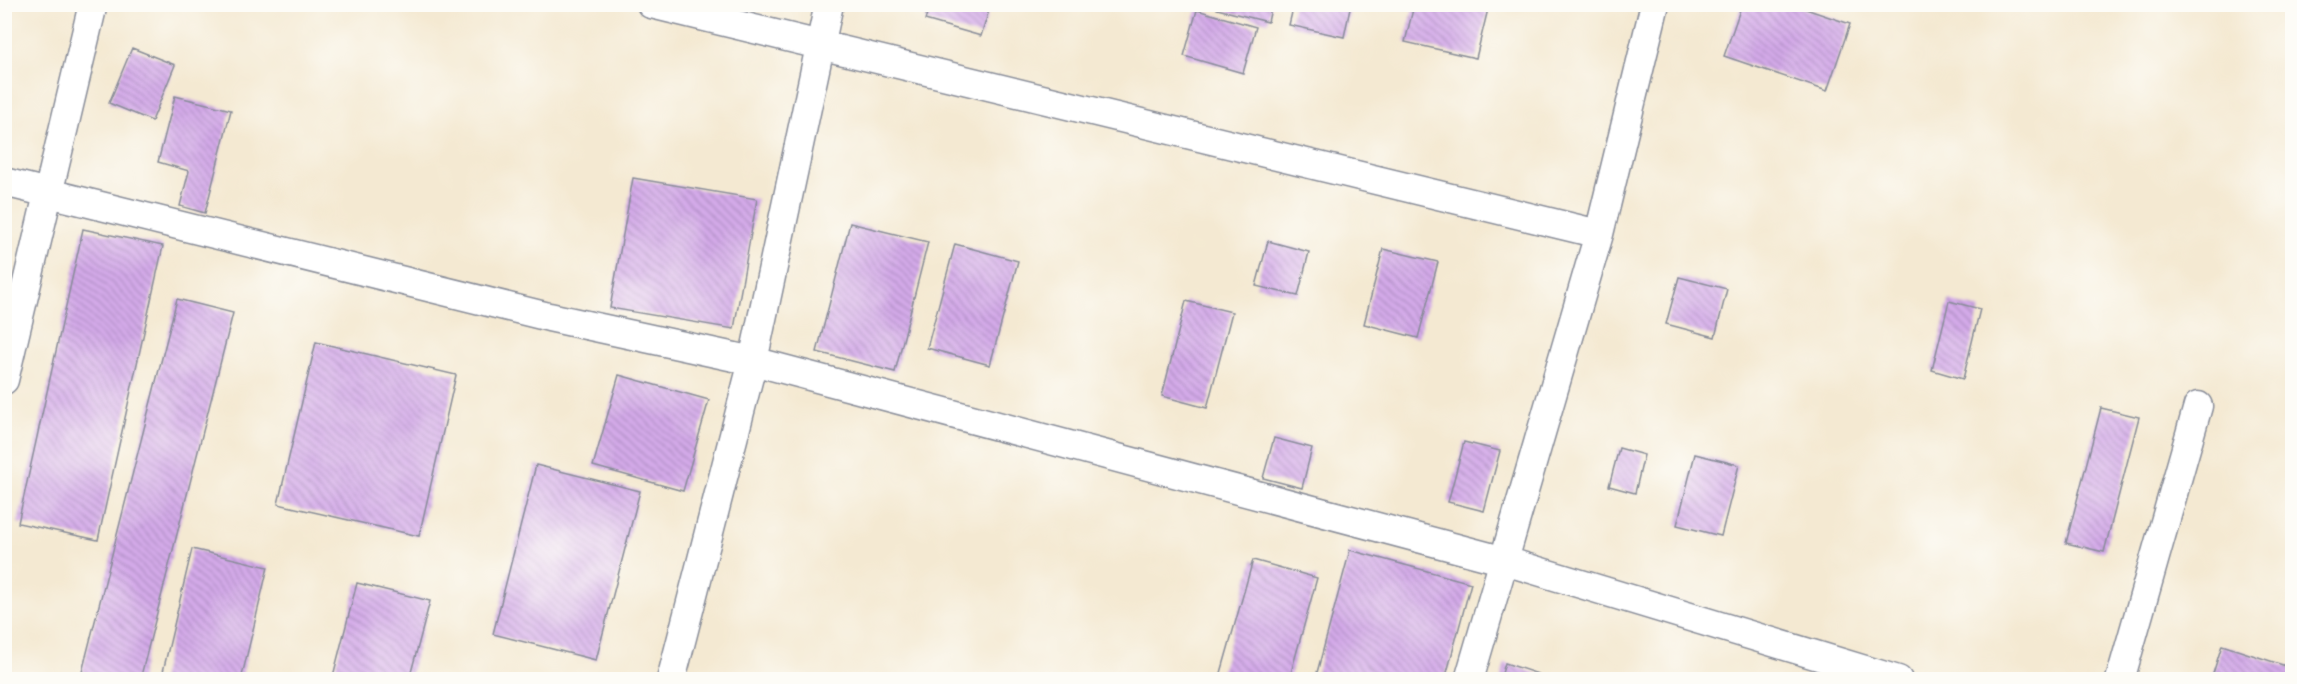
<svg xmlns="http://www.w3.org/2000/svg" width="2297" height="684" viewBox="0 0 2297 684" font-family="Mali,sans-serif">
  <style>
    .building { fill: url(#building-back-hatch) }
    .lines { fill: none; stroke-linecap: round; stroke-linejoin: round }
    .street-casing { stroke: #888c98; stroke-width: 31 }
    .street { stroke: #fff; stroke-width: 28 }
  </style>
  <defs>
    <pattern id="building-back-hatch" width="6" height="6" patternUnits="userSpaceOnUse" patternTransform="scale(1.5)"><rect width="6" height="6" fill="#d4aae9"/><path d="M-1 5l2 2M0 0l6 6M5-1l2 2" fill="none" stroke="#ab8bc0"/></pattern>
  </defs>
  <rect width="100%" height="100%" fill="#fdfcf7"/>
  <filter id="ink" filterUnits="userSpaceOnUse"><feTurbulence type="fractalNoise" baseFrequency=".0167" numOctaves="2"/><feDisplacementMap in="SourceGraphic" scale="12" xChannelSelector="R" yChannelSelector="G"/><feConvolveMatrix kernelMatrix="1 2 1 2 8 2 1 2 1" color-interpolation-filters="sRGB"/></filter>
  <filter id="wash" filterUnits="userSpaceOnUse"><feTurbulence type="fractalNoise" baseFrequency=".008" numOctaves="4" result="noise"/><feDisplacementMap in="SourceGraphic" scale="24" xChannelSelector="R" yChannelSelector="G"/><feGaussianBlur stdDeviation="1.35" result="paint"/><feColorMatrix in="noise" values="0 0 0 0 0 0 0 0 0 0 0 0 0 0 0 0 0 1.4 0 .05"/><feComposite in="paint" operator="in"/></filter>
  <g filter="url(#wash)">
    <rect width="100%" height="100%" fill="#f4e9d2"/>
    <g id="blocks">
      <!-- building -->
      <path class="building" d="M930,4H991L981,36L925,20Z
        M1218,4H1272L1268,22L1217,9Z
        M1294,4H1351L1344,37L1289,25Z
        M1742,4H1791L1850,24L1827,91L1724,56Z
        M1414,5H1489L1476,58L1405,42Z
        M1197,10L1256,27L1243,73L1184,56Z
        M132,48L175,65L152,121L109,103Z
        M175,96L231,110L205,213L180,206L189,171L158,162Z
        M633,178L757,199L734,329L610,308Z
        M850,223L928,242L895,372L817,352Z
        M83,229L163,246L98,540L18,523Z
        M1268,241L1309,252L1298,296L1256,286Z
        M955,244L1018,261L990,365L927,348Z
        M1383,249L1438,262L1418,338L1364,324Z
        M1679,277L1727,289L1715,337L1666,324Z
        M177,299L233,313L140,680H80Z
        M1186,301L1232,312L1207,408L1162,396Z
        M1949,301L1980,309L1963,379L1932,370Z
        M316,342L456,375L419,536L278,504Z
        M619,375L709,400L683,491L593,466Z
        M2101,408L2139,417L2104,552L2066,543Z
        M1274,438L1312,448L1302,488L1263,478Z
        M1464,442L1500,451L1484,511L1448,502Z
        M1619,448L1644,455L1635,493L1609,486Z
        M1695,454L1739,465L1721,536L1677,525Z
        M536,465L640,491L596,660L493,634Z
        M192,549L268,567L241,680H161Z
        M1350,550L1471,583L1445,680H1315Z
        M1253,560L1317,578L1289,680H1219Z
        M357,583L430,601L409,680H332Z
        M2222,645L2292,668V680H2211Z
        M1505,663L1553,679V680H1500Z"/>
    </g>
  </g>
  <g filter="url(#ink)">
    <use href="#blocks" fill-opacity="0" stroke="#888c98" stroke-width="1.5"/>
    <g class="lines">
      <!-- street casing -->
      <g class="street-casing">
        <path id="street" d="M651,4L1599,234
          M4,182L549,317L753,361L1505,561L1898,680
          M4,380L93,4
          M671,680L753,361L829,4
          M1469,680L1599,234L1655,4
          M2120,680L2198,406"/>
      </g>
      <!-- street -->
      <use href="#street" class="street"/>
    </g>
  </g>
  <!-- margin -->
  <rect width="2297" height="684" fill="none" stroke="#fdfcf7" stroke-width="24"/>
</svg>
